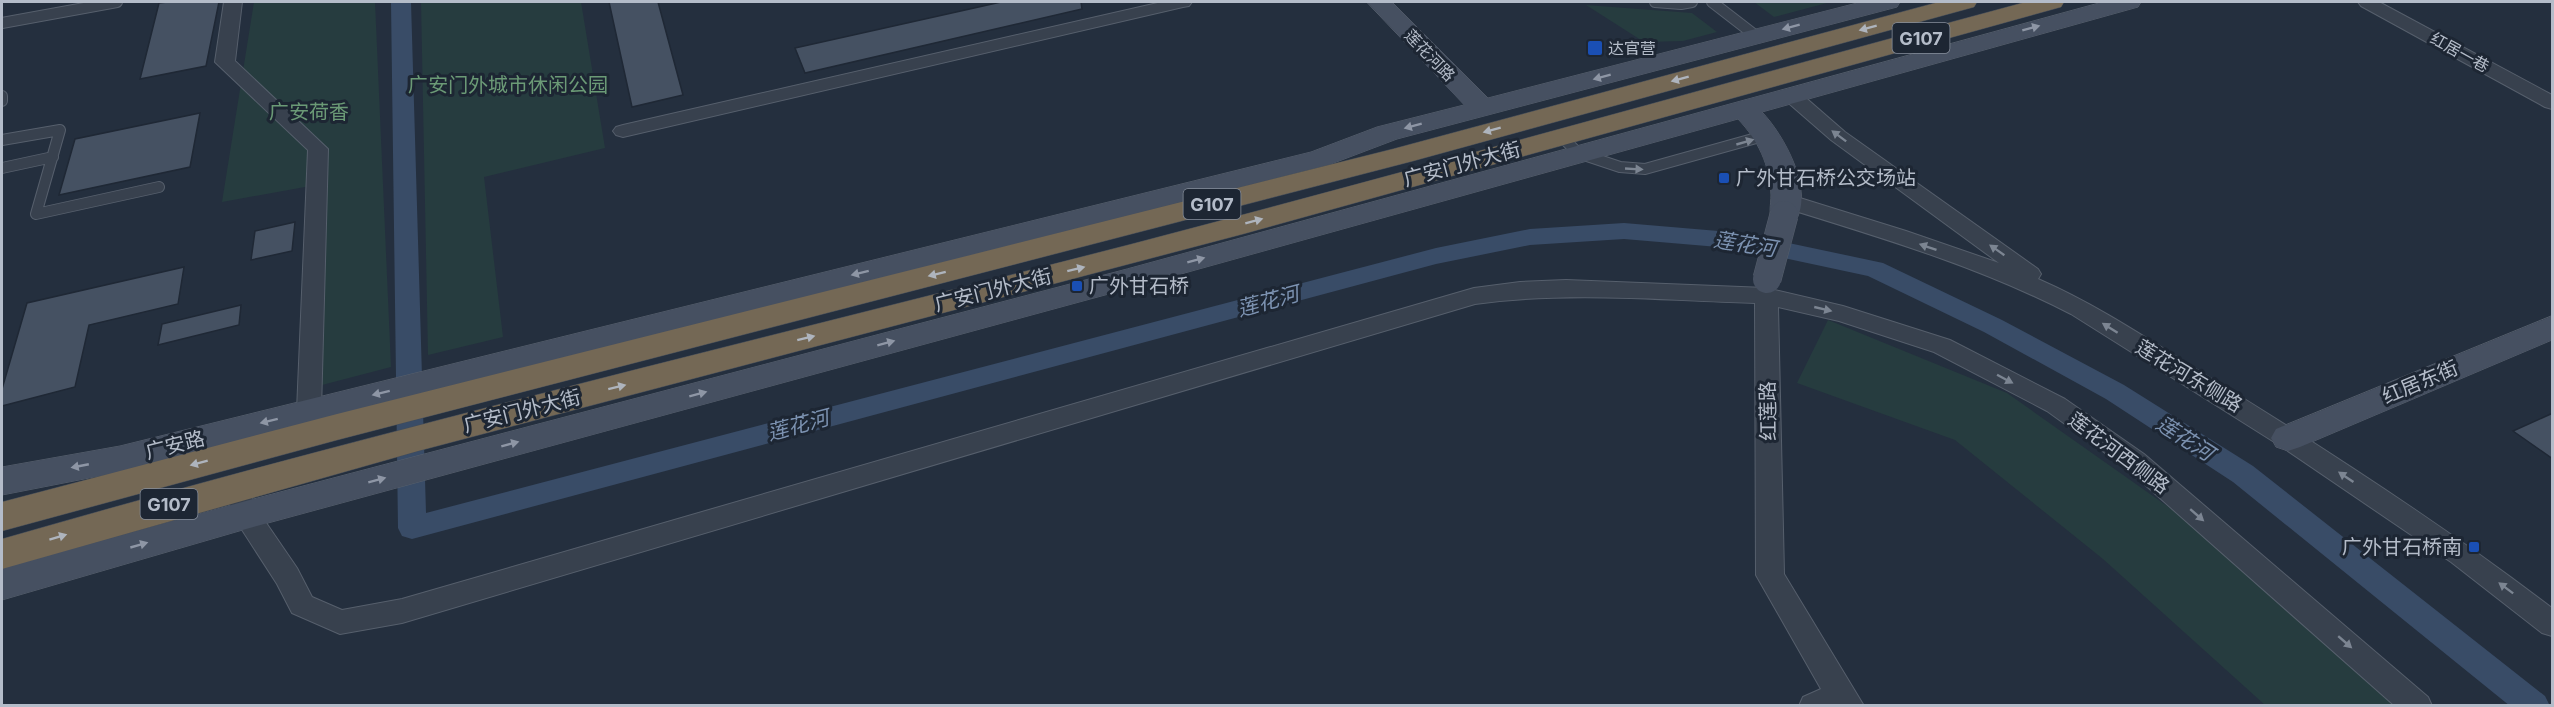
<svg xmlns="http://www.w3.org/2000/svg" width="2554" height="707" viewBox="0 0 2554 707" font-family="Inter,'Noto Sans SC',sans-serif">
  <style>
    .green { fill: #263c3f }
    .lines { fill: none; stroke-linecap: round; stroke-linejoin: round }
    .canal { fill: #394c67; fill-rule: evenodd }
    .building { fill: #455162; stroke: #1f2835; stroke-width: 1.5 }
    .lane-casing { stroke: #565f6c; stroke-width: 12 }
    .street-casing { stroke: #565f6c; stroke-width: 2 }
    .secondary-casing { stroke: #565f6c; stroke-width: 1 }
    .highway-casing { stroke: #434c59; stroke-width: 1 }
    .lane { stroke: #38414e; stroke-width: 10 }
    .street { fill: #38414e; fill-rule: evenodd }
    .secondary { fill: #465061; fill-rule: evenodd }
    .highway { fill: #746855; fill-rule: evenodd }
    .secondary-bridge-casing { stroke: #565f6c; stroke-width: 29; stroke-linecap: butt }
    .secondary-bridge { stroke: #465061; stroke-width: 28 }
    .oneway { fill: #8e96a5 }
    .oneway2 { fill: #aeb4bd }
    .oneway3 { fill: #7c8592 }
    .transit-dot { fill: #1a4fb4; stroke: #1d2633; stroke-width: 2 }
    .labels { text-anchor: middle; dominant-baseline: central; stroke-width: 6; stroke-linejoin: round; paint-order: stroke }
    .far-poi-label { font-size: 16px; fill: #b4bcc9; stroke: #1d2633; text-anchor: start }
    .far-street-label { font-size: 16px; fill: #b4bcc9; stroke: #1d2633 }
    .shield { fill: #1d2633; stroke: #878f9c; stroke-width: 1.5 }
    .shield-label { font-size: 18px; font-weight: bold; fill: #b4bcc9 }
    .park-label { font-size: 20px; fill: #6b9a76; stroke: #1d2633 }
    .street-label { font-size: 20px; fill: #b4bcc9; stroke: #1d2633 }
    .poi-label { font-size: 20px; fill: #b4bcc9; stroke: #1d2633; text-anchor: start }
    .water-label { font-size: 21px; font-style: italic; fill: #7c92b1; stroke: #1d2633 }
  </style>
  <rect width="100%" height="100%" fill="#242f3e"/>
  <!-- green -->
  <path class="green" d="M254,2H375L391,367L322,385L327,183L222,202Z
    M421,2H581L605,148L484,177L503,337L428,355Z
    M1754,2H1825L1827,3L1774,17Z
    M1586,5L1692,13L1717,32L1683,41L1644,42Z
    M1828,320L2007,393L2177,513L2394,705H2265L2103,559L1955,440L1797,383Z"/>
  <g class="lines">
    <!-- canal -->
    <path class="canal" d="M391,2H411L426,513L1436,248L1530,229L1624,223L1742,233L1883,263L2002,320L2124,385L2253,466L2545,696L2550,706H2510L2233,482L2106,399L1984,332L1868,276L1742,249L1624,239L1530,245L1436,264L412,539L402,536L398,528Z"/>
  </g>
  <!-- building -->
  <path class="building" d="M167,2H219L206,66L140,79L159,3Z
    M609,2H658L683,95L632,107Z
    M1001,2H1081L1082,9L805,73L795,48Z
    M200,113L190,167L59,195L75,139Z
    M295,222L292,251L251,260L255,231Z
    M184,267L178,304L89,325L75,387L2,406V389L27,303Z
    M241,305L239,325L158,345L162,324Z
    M2553,413V459L2513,431Z"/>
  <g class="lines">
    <!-- lane casing -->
    <g class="lane-casing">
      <path id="lane" d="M1655,2L1681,4L1692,2
        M1712,2L1756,36
        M2,23L117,2
        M2,96V101
        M1562,137L1578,153L1620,167L1645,169L1767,135
        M2,140L60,130L36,214L159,187
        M2,168L53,157"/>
    </g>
    <!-- street casing -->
    <g class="street-casing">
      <path id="street" d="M224,2H242L235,61L328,149L321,411L318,418L309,420L300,418L297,411L308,150L215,62Z
        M1162,2H1192L1189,6L1183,7L623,137L616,135L613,131L616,127L623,125Z
        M2358,2H2379L2552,95V109L2545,107L2361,6Z
        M1792,90L1799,92L1845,132L2038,269L2041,274L2038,279C2100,306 2155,344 2212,379C2329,451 2443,525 2552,608V636L2542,633L2451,562L2279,445L2071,314C1978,266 1879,237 1779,206L1776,201L1779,196L1787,194L1906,231L1999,263L1831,140L1785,100L1782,96L1785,92Z
        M1566,280L1766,288L1843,306L1950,340L2065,399L2144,454L2428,697L2432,706H2395L2126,468L2047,411L1934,352L1839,321L1778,307L1784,574L1864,706H1799L1803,697L1821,689L1756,575L1755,303C1661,300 1568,291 1475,304L402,623L340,634L292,613L277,584L237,522L226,497L230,490L239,487L248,490L258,511L297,568L312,597L342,610L402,599L1474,288L1520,282Z"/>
    </g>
    <!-- secondary casing -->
    <g class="secondary-casing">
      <path id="secondary" d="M1367,2H1392L1488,98L1861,2H1900L1897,7L1397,139L1331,164L120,472L2,495V467L120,446L1311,152L1377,127L1464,105Z
        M2103,2H2141L2138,7L1762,112C1784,135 1815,191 1795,222L1784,224L1773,222C1768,213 1771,205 1771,195C1770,165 1758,140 1738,119L1127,289L246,529L2,600V568L246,501L1127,269Z
        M2552,316V340L2300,447L2288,451L2276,447L2271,438L2276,429Z"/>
    </g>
    <!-- highway casing -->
    <g class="highway-casing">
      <path id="highway" d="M1939,2H1977L1974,7L1413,161L337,440L2,531V502L337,414L1393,149Z
        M2026,2H2064L2061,7L1243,234L418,451L2,569V539C376,431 755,341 1132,244C1431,166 1727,82 2026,2Z"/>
    </g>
    <!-- lane -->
    <use href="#lane" class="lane"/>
    <!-- street -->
    <use href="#street" class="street"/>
    <!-- secondary -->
    <use href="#secondary" class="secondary"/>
    <!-- highway -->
    <use href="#highway" class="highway"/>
    <!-- secondary-bridge casing -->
    <g class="secondary-bridge-casing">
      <path id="secondary-bridge" d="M1767,279L1784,215"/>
    </g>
    <!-- secondary-bridge -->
    <use href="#secondary-bridge" class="secondary-bridge"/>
  </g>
  <!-- one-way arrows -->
  <defs><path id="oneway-solid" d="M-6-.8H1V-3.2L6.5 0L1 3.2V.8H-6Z" transform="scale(1.5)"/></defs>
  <g class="oneway">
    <use href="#oneway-solid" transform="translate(1791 27) rotate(165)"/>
    <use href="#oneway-solid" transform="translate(2031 28) rotate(-15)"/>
    <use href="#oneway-solid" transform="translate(1602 77) rotate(165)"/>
    <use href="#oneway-solid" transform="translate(1413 126) rotate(165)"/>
    <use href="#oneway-solid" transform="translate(1196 260) rotate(-15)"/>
    <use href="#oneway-solid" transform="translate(860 273) rotate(166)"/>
    <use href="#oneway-solid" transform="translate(886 343) rotate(-15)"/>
    <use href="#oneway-solid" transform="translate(381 393) rotate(166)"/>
    <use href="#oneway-solid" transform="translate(698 394) rotate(-15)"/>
    <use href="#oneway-solid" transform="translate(269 421) rotate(166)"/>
    <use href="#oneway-solid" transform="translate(510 444) rotate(-15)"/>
    <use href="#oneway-solid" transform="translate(80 466) rotate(169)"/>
    <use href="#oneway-solid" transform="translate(377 480) rotate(-15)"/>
    <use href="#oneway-solid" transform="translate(139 545) rotate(-16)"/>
  </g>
  <g class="oneway2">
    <use href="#oneway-solid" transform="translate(1868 28) rotate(165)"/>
    <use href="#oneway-solid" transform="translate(1680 79) rotate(165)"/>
    <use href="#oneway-solid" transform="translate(1492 130) rotate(165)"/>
    <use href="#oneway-solid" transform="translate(1254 221) rotate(-15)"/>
    <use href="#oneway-solid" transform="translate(1076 269) rotate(-14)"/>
    <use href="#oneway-solid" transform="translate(937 274) rotate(166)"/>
    <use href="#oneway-solid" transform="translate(806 338) rotate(-14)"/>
    <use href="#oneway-solid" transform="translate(617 387) rotate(-14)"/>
    <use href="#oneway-solid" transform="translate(199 463) rotate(165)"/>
    <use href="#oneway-solid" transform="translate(58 537) rotate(-17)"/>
  </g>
  <g class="oneway3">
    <use href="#oneway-solid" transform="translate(1839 136) rotate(-143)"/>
    <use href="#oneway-solid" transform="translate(1745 142) rotate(-16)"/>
    <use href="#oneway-solid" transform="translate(1634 169) rotate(3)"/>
    <use href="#oneway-solid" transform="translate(1928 247) rotate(-161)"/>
    <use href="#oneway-solid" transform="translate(1997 250) rotate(-145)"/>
    <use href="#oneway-solid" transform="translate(1823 309) rotate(13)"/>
    <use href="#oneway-solid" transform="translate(2110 328) rotate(-148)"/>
    <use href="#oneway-solid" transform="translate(2005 379) rotate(28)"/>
    <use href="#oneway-solid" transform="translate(2346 477) rotate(-146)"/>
    <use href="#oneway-solid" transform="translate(2197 515) rotate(41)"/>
    <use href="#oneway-solid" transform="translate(2506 588) rotate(-143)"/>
    <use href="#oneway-solid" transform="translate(2345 642) rotate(41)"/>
  </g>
  <!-- markers -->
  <g class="transit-dot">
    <rect x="1587" y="40" width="16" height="16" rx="3"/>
    <rect x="1718" y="172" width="12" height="12" rx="3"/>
    <rect x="1071" y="280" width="12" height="12" rx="3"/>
    <rect x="2468" y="541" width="12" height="12" rx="3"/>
  </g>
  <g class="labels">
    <!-- far-poi labels -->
    <g class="far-poi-label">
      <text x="1608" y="48">达官营</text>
    </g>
    <!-- far-street labels -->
    <g class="far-street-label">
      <text transform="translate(2460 52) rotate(29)">红居一巷</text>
      <text transform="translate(1430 55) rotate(46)">莲花河路</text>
    </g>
    <!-- shield labels -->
    <g class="shield">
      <rect x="1892.5" y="23" width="57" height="30" rx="4.5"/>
      <rect x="1183.5" y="189" width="57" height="30" rx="4.5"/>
      <rect x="140.5" y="489" width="57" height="30" rx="4.5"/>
    </g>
    <g class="shield-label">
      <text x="1921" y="38">G107</text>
      <text x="1212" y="204">G107</text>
      <text x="169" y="504">G107</text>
    </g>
    <!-- park labels -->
    <g class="park-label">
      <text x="508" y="85">广安门外城市休闲公园</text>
      <text x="309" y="112">广安荷香</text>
    </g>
    <!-- street labels -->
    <g class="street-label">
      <text transform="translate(1462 164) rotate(-15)">广安门外大街</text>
      <text transform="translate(993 290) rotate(-14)">广安门外大街</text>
      <text transform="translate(2189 376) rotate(31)">莲花河东侧路</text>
      <text transform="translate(2420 382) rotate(-23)">红居东街</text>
      <text transform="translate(522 411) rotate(-14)">广安门外大街</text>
      <text transform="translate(1768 411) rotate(-91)">红莲路</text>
      <text transform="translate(175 445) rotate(-14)">广安路</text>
      <text transform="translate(2119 453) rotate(37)">莲花河西侧路</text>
    </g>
    <!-- poi labels -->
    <g class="poi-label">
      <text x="1736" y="178">广外甘石桥公交场站</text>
      <text x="1089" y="286">广外甘石桥</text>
      <text x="2462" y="547" text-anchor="end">广外甘石桥南</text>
    </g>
    <!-- water labels -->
    <g class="water-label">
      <text transform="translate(1745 244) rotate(9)">莲花河</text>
      <text transform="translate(1268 301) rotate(-15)">莲花河</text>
      <text transform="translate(798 425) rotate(-15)">莲花河</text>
      <text transform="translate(2185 438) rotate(33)">莲花河</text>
    </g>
  </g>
  <!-- border -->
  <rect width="2554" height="707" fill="none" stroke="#b4bcc9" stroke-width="6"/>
</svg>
